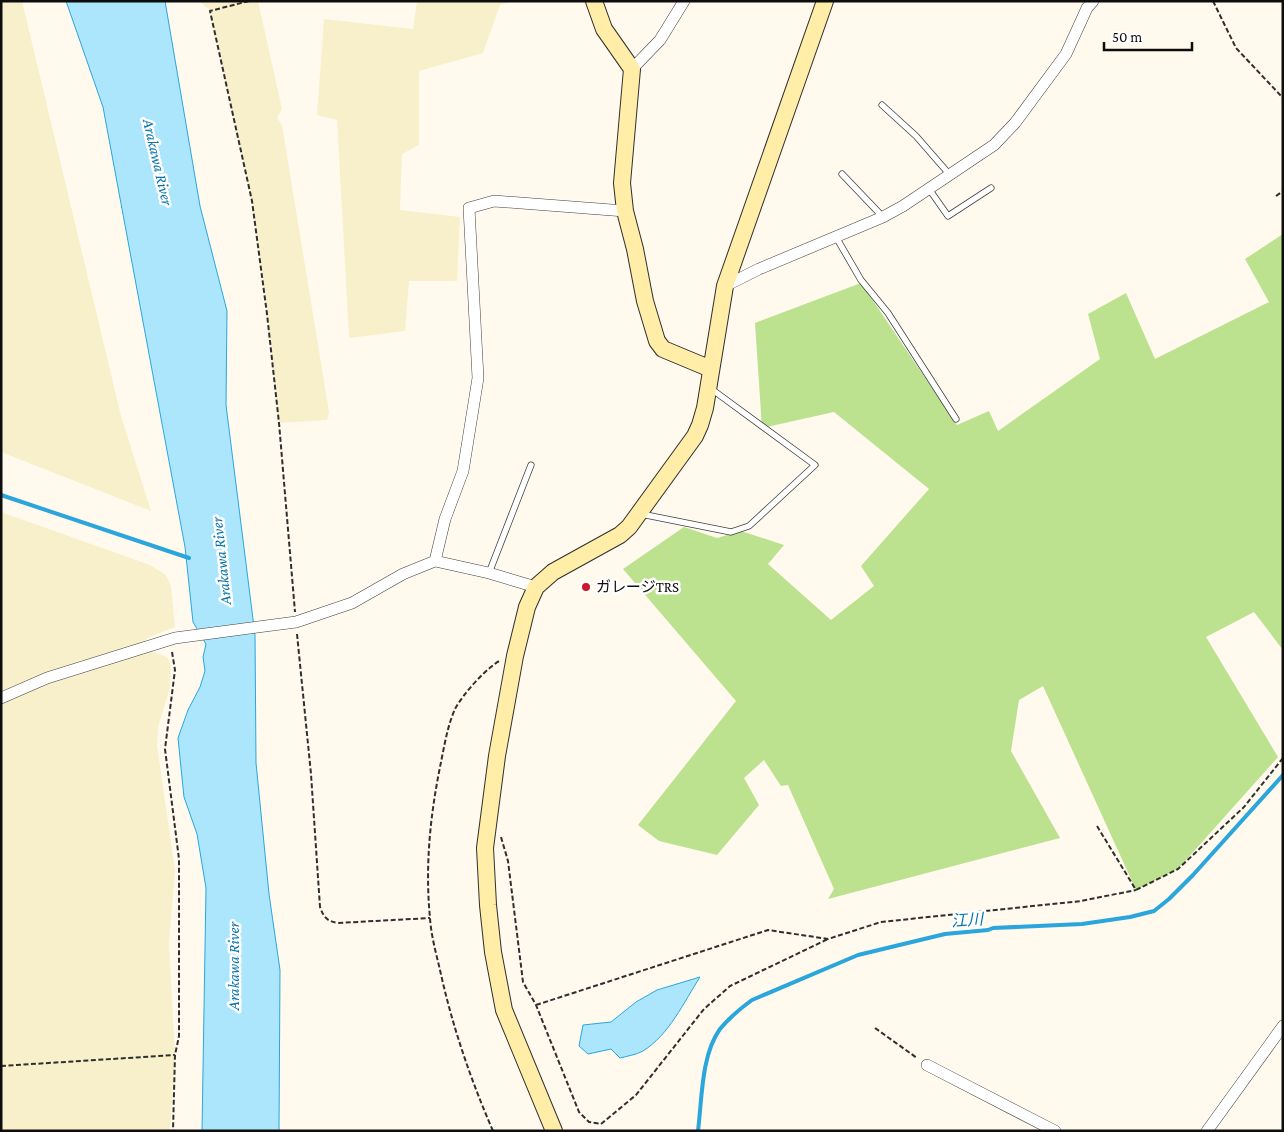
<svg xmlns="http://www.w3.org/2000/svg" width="1284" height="1132" viewBox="0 0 1284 1132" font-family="'Crimson Pro','Noto Sans JP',serif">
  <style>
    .farmland { fill: #f8f0ca }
    .forest { fill: #bce18f }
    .water { fill: #abe6fd; stroke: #2aa6dc }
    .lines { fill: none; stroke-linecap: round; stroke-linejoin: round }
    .stream { stroke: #2aa6dc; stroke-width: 4 }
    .lane-casing { stroke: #404040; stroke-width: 7 }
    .street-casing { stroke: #404040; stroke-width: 12 }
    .secondary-casing { stroke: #2f2f2f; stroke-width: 18 }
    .path { stroke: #2f2f2f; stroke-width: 2; stroke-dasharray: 5 2.5; stroke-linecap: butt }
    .lane { stroke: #fff; stroke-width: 5.5 }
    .street { stroke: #fff; stroke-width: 11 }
    .secondary { stroke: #ffeda8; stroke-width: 16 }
    .poi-dot { fill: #cc162f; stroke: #fff; stroke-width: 2 }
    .labels { text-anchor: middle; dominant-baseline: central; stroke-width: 5; stroke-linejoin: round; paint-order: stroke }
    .poi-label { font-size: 15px; fill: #0d0d0d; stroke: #fff; text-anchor: start }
    .water-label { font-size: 16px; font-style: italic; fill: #0974ac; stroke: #fff }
  </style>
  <rect width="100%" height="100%" fill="#fffaed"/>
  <!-- farmland -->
  <path class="farmland" d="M1,1H22L121,416L151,511L1,452Z
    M200,1H258L282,109L277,118L282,125L329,412L327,420L279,423L267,314L252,201L210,11Z
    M417,1H513L500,5L483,53L419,71V145L402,154L400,210L460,217L457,281H409L405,331L349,338L337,120L317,115L324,19L413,29Z
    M1,512L150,565L166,575L171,587L175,627L147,638L142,648L167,657L171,666L170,688L158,727L157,745L175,870L169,943L175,1055L170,1131H1Z"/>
  <!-- forest -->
  <path class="forest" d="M1283,234V650L1254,612L1206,637L1278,757L1178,869L1136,890L1043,686L1019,700L1011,751L1060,838L828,899L834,889L788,785L781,786L764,760L744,778L759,805L717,855L659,841L638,825L736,701L623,569L684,527L717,538L741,531L784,545L768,564L831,620L874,586L861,566L929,489L834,412L762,428L755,323L861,283L957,425L989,411L998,431L1100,359L1088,314L1126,293L1155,359L1269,302L1245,259Z"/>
  <!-- water -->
  <path class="water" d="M66,1H165L200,206L227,311L226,405L255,635L256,763L269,894L280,970L279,1131H202L206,888L197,834L184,797L178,738L188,710L200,687L205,671L203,657L206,644L193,622L185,547L103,107Z
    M700,977C684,1002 669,1035 643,1051C636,1055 627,1056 620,1058L611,1049L588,1054L579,1046L583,1025L611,1022L636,1002L657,990Z"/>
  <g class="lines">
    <!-- stream -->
    <path class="stream" d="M1,495L189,558
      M698,1131C702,1100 701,1055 720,1029C729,1018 741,1008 752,1000L858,955L945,934L988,930L993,928L1082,924L1130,917L1154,911L1169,899L1193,875L1283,775"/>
    <!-- lane casing -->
    <g class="lane-casing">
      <path id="lane" d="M882,105L916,136L950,175
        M842,174L883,217
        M929,189L948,216L991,188
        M836,237L861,280L888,313L956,419
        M641,514L731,532L749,526L815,465L710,388
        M489,573L531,465"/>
    </g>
    <!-- street casing -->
    <g class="street-casing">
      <path id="street" d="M632,69L660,40L684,1
        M725,286L759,269L883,217L903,206L994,145L1015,123L1066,54L1087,8L1093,1
        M435,561L445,519L463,471L478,378L469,208L494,201L625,211
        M1,698L47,678L175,638L296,622L352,603L403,574L435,561L489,573L536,587
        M927,1065L1055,1131
        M1207,1131L1283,1026"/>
    </g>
    <!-- secondary casing -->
    <g class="secondary-casing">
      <path id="secondary" d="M594,1L604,29L632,69L622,183L625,211L635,249L645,301L657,341L663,349L711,369
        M554,1131L504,1010L493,952L488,905L485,848L497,756L515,656L527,607L536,587L553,572L620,535L629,527L695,436L700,425L705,408L725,286L825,1"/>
    </g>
    <!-- path -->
    <path class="path" d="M249,1L210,11L252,201L267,314L279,423L295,612
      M1213,1L1236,48L1283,98
      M1276,196L1283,191
      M297,634L311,774L320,907C324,918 327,921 338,923L430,918
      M172,652L175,670L165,749L179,859V1036L175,1055L173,1131
      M1097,826L1136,890L1178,869L1244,807L1283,758
      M501,837L508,861L523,982L536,1005L579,1112L589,1122L601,1124L636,1095L704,1009L730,986L828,939
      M536,1005L768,930L828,939L881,922L1081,901L1136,890
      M875,1028L917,1058
      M1,1066L175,1055
      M493,1131C470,1078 452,1025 440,970C436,953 431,935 430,918C425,867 430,817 440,767C444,748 447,727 455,709C463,694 486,668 501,660"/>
    <!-- lane -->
    <use href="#lane" class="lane"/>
    <!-- street -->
    <use href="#street" class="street"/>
    <!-- secondary -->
    <use href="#secondary" class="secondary"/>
  </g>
  <!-- markers -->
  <circle class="poi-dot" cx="586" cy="587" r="5"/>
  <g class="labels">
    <!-- poi labels -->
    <g class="poi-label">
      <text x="596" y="587">ガレージTRS</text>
    </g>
    <!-- water labels -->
    <g class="water-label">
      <text transform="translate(158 162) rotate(77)">Arakawa River</text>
      <text transform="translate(221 561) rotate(-96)">Arakawa River</text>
      <text transform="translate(967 920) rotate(-4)">江川</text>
      <text transform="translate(233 966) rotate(-90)">Arakawa River</text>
    </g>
  </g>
  <!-- border -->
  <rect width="1284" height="1132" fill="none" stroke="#0d0d0d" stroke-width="5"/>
  <!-- scale -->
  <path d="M1104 42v8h88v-8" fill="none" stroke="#0d0d0d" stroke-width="2.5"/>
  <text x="1112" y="42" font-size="15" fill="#0d0d0d" stroke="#ffffff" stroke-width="4" paint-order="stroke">50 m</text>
</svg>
